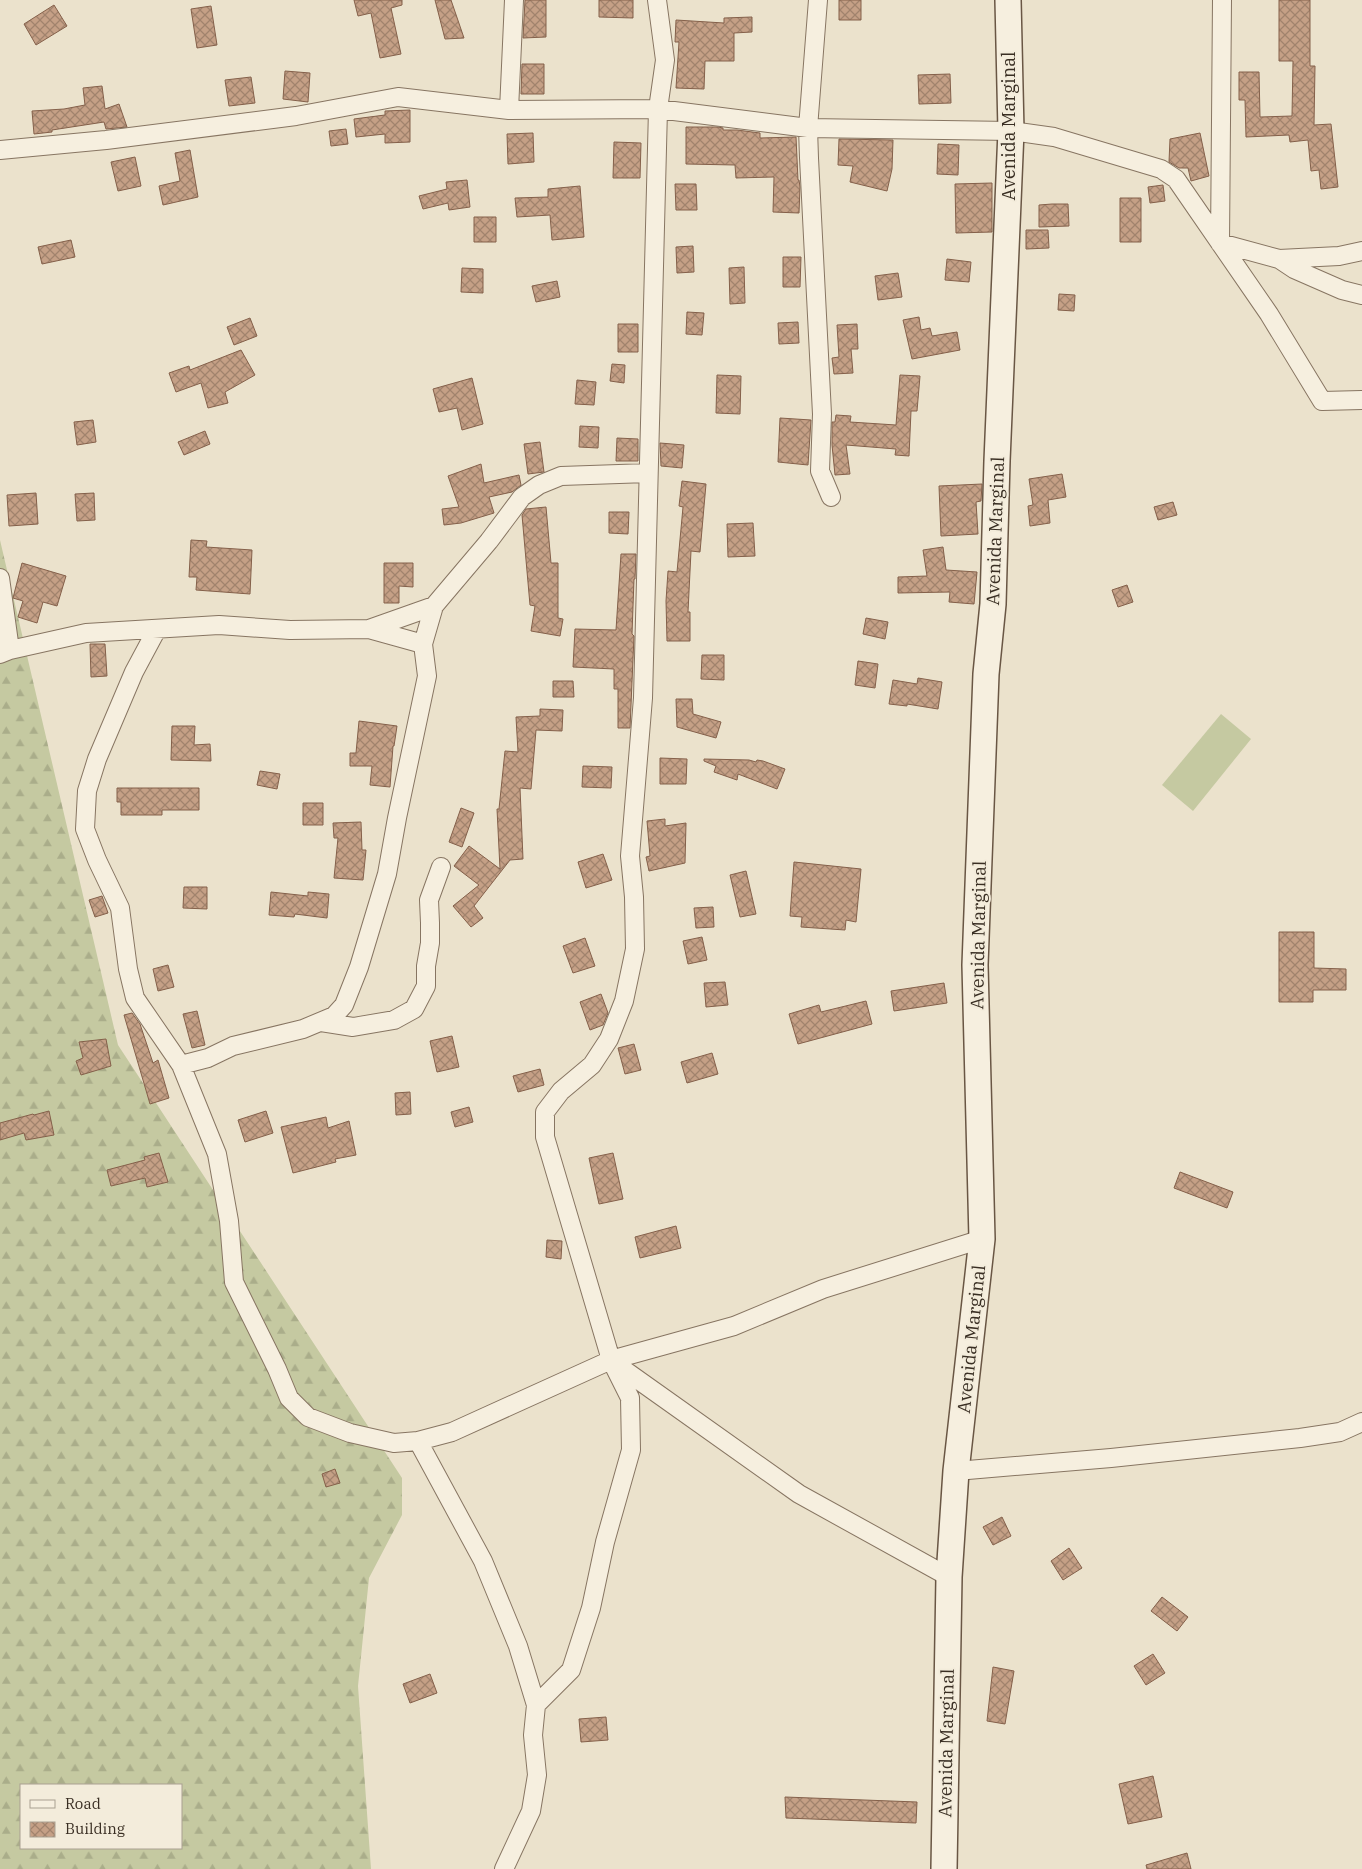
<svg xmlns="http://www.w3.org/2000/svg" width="1362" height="1869" viewBox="0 0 1362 1869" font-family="'IBM Plex Serif',serif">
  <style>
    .forest { fill: url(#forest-firs); fill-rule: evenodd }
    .garden { fill: #c5c9a1 }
    .building { fill: url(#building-cross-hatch); stroke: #84604a }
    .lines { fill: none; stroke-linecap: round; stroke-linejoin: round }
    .street-casing { stroke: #877562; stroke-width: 20 }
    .secondary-casing { stroke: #695644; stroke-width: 28 }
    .street { stroke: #f6efdf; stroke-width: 18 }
    .secondary { stroke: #f6efdf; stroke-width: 25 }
    .labels { text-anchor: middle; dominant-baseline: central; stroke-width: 4; stroke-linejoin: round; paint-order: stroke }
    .street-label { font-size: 18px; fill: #392e23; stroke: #f3ecdb }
  </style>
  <defs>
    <pattern id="forest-firs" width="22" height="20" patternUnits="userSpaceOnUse" patternTransform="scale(1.25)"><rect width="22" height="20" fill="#c5c9a1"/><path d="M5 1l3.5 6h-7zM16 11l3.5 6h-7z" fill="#aaad8a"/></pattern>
    <pattern id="building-cross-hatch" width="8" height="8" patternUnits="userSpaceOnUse" patternTransform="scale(1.25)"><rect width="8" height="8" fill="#c5a086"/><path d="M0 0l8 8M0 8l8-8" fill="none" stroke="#a1836d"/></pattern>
  </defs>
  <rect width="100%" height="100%" fill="#ebe2cc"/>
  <!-- forest -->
  <path class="forest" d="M0,540L118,1045L402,1478V1515L369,1578L358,1686L371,1869H0ZM21,1785H181V1848H21Z"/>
  <!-- garden -->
  <path class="garden" d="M1221,714L1251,739L1193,811L1162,785Z"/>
  <!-- building -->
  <path class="building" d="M354,0H402V5L391,8L401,54L380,58L371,13L358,16Z
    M435,0H451L464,38L445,39Z
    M525,0H546V37L523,38Z
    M599,0H633V18L599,17Z
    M839,0H861V20H839Z
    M1279,0H1310V66H1315L1314,125L1331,124L1338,187L1321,189L1319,170L1311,171L1308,140L1290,142L1289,135L1246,137L1245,100H1239V72H1259L1260,117L1292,116L1293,61H1279Z
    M54,5L67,26L36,45L24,24Z
    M211,6L217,45L197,48L191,9Z
    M752,17V32L734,33V61H705L704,89L676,88L679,42H675L676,20L724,23V18Z
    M522,64H544V94H521Z
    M285,71L310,73L308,102L283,99Z
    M950,74L951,103L919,104L918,75Z
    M251,77L255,103L229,106L225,80Z
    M102,86L105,109L119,104L127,127L106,129L104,122L52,130V132L34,134L32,111L64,109L85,105L83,88Z
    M410,110V142L385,143V134L356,137L354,119L385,115V111Z
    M686,127H718L723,128V130H737L760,133V138L796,137L798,180H799L800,187L799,213L773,212L774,177L736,178L735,165L686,164Z
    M346,129L348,144L331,146L329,131Z
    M533,133L534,162L508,164L507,134Z
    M1200,133L1209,176L1191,181L1188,168H1179L1169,162L1170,139Z
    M839,139L893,140L892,169L887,191L850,182L853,166L838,165Z
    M614,142L641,143L640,178H613Z
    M938,144L959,145L958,175L937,174Z
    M190,150L198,197L163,205L159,186L180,181L175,153Z
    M135,157L141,186L118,191L111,162Z
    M467,180L470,207L449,210L448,203L423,209L419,196L447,189L446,182Z
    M992,183V232L956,233L955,184Z
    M675,184H696L697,210H676Z
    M1163,185L1165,201L1150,203L1148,187Z
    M580,186L584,237L552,240L550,215L517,217L515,198L548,197V189Z
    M1120,198H1141V242H1120Z
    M1052,204H1068L1069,226L1039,227V205Z
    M474,217H496V242H474Z
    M1026,230H1048L1049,248L1026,249Z
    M71,240L75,257L42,264L38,247Z
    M693,246L694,272L677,273L676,247Z
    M783,257H801L800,287H783Z
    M947,259L971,262L969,282L945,280Z
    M744,267L745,303L730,304L729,268Z
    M462,268L483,269V293L461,292Z
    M898,273L902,297L878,300L875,276Z
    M557,281L560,297L536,302L532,286Z
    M1059,294L1075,295L1074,311L1058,310Z
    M687,312L704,313L702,335L686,334Z
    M919,317L921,330L930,328L932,336L957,332L960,350L912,359L903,320Z
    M250,318L257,336L234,345L227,327Z
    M798,322L799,343L779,344L778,323Z
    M618,324H638V352H618Z
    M857,324L858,349H851L853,373L834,374L832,358L839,357L837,325Z
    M241,350L255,375L225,392L228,403L208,408L201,383L176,392L169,373L189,366L190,370Z
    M612,364L625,365L624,383L610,381Z
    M717,375L741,376L740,414L716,413Z
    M900,375L920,376L917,411H911L909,456L895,455L896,449L846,445L850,474L835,475L832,445V422H835L836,415L851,416L850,422L896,425Z
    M472,378L483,424L462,430L457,408L439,412L433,389Z
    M577,380L596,382L594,405L575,404Z
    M780,418L811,420L808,465L778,462Z
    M93,420L96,442L77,445L74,422Z
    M580,426L599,427L598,448L579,447Z
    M205,431L210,444L184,455L178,442Z
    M617,438L638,439V461H616Z
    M540,442L544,472L528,474L524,444Z
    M660,443L684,445L682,468L661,466Z
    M481,464L484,483L519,475L521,485L512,492L489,497L494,513L461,523L444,525L442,509L459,507L448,476Z
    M1062,474L1066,497L1048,500L1050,523L1030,526L1028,506L1033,505L1029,479Z
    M682,481L706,484L700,552L691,551L688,612H690V641H667L666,601L668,571L677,572L683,507L679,506Z
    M982,484L981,501L976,502L978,534L941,536L939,486Z
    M36,493L38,524L9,526L7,495Z
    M94,493L95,520L77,521L75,494Z
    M1173,502L1177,515L1158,520L1154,507Z
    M546,507L551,563H558V618L563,619L560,636L531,631L535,606L530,605L522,515L526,509Z
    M609,512H629L628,534L609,533Z
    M753,523L755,556L728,557L727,524Z
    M191,540L207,541L206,547L252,550L250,594L196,590L197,577H189Z
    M943,547L946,570L977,572L974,604L949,602L950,592L898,593V577L927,576L923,550Z
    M621,554H636L635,579H634L632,634L634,636L630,728H618V689H614V669L573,667L575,629L616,630Z
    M22,563L66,576L57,606L43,602L37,623L18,617L23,601L13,598Z
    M384,563H413V587L399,586V603H384Z
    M1127,585L1133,602L1118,607L1112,590Z
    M866,618L888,622L885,639L863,634Z
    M90,644H105L107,676L91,677Z
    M702,655H724V680L701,679Z
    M858,661L878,664L875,688L855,685Z
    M918,678L942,682L938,709L907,704V706L889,704L893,680L917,684Z
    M553,681H573L574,697H553Z
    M676,699H692L693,714L721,722L716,738L677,727Z
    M540,709L563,710L562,731L536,730L531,789L520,788L523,859L510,860L474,906L483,918L471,927L453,906L479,885L454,866L469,846L500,869L497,809H499L505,751L518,752L516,717L540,716Z
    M359,721L397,726L394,746H393L390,787L370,785L372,766H350V753H356Z
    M172,726H195L194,745L210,744L211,761L171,760Z
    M660,758L687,759L686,784H660Z
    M704,759L749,760L756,762L757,760L763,761L785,769L777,789L738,774L737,780L714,772L716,766L704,761Z
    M583,766L612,767L611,788L582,787Z
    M260,771L280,774L277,789L257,785Z
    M117,788H199V810H162V815H121V802H117Z
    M303,803H323V825H303Z
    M461,808L474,813L462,847L449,842Z
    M665,819V826L686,823L685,863L649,871L646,857L650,856L647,821Z
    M361,822L362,850H366L363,880L334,878L338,838H334L333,823Z
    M603,854L612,880L586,888L578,862Z
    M794,862L861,869L856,922L846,920L845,930L801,927L802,917L790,916Z
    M746,871L756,914L740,917L730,875Z
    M184,887H207V909L183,908Z
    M271,892L308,896V892L329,894L327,918L295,914L294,917L269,915Z
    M102,896L108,913L95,917L89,900Z
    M713,907L714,927L696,928L694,908Z
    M1279,932H1314V968L1346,969V990H1313V1002H1279Z
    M702,937L707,960L688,964L683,941Z
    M585,938L595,966L573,973L563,946Z
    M168,965L174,987L158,991L153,969Z
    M725,982L728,1005L706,1007L704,983Z
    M944,983L947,1003L894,1011L891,991Z
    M601,994L608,1013L603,1025L590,1030L580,1002Z
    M866,1001L872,1024L798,1044L789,1014L819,1005L821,1012Z
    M197,1011L205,1045L192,1048L183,1014Z
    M132,1013L140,1024L153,1063L158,1060L169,1098L150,1104L124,1015Z
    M452,1036L459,1067L437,1072L430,1041Z
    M106,1039L111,1066L81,1075L76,1061L83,1058L79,1042Z
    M634,1044L641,1070L625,1074L618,1048Z
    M712,1053L718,1074L687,1083L681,1062Z
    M540,1069L544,1085L518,1092L513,1076Z
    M410,1092L411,1114L396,1115L395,1093Z
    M469,1107L473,1122L455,1127L451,1112Z
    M49,1111L54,1135L26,1140L24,1133L0,1140V1123L33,1114L34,1115Z
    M266,1111L273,1133L245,1142L238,1120Z
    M326,1117L328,1128L349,1121L356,1155L335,1159L336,1162L293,1173L281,1127Z
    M159,1153L168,1182L147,1187L145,1178L111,1186L107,1170L145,1160L144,1157Z
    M613,1153L623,1199L599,1204L589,1158Z
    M1180,1172L1233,1192L1227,1208L1174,1188Z
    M676,1226L681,1248L640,1258L635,1237Z
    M547,1240L562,1241L561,1259L546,1257Z
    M335,1469L340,1483L326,1487L322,1474Z
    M1002,1517L1011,1536L993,1545L983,1527Z
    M1069,1548L1082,1568L1063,1580L1051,1561Z
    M1162,1597L1188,1617L1177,1631L1151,1611Z
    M1153,1654L1165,1673L1146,1685L1134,1666Z
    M993,1667L1014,1671L1005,1724L987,1721Z
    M430,1674L437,1693L410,1703L403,1684Z
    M606,1717L608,1740L581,1742L579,1719Z
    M1153,1776L1162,1817L1128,1824L1119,1784Z
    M785,1797L917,1802L916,1823L786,1818Z
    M1187,1853L1191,1869H1147L1146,1865Z"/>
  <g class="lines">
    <!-- street casing -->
    <g class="street-casing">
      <path id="street" d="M818,0L808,128L809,158L822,414L820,471L831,497
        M1222,0L1220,243L1279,259L1294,269L1342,290L1362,295
        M509,110L514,0
        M0,150L106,140L296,116L398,97L509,110L658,109L808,128L1011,131L1054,137L1161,169L1176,179L1269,314L1322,401L1362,400
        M1279,259L1339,256L1362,251
        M0,578L10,650
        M157,629L134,672L97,759L87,791L85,829L97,860L120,908L128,969L135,998L181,1065L217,1154L229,1221L234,1282L277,1369L289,1398L308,1417L350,1433L394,1443L418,1441L452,1432L611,1360L734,1326L823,1289L982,1239
        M369,629L434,606
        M0,654L10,650L86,633L219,625L290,630L369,629L423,644
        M321,1022L353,1027L394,1020L414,1009L426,986V966L430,943V923L429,900L441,867
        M181,1065L208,1058L233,1046L303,1029L334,1016L344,1005L359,967L387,874L397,818L427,676L423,644L434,606L489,541L522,497L539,485L561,476L648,473
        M613,1362L799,1494L949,1577
        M418,1441L483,1561L518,1646L536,1705L533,1735L537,1775L531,1811L504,1869
        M956,1471L1111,1458L1300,1438L1340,1432L1362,1422
        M536,1705L571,1670L591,1608L605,1542L631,1450L630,1398L611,1360L545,1137V1112L561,1091L592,1065L609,1039L624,1001L635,949L634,897L630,856L643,698L658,109L665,60L657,0"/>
    </g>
    <!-- secondary casing -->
    <g class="secondary-casing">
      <path id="secondary" d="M944,1869L949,1577L956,1471L982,1239L975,965L986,674L993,604L997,461L1011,131L1008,0"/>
    </g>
    <!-- street -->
    <use href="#street" class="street"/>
    <!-- secondary -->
    <use href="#secondary" class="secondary"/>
  </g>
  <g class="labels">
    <!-- street labels -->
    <g class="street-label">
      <text transform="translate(1008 126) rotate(-90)">Avenida Marginal</text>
      <text transform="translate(995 531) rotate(-88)">Avenida Marginal</text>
      <text transform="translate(978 935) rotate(-89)">Avenida Marginal</text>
      <text transform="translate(971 1339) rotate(-84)">Avenida Marginal</text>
      <text transform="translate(946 1743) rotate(-89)">Avenida Marginal</text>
    </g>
  </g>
  <!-- legend -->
  <rect x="20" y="1784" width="162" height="65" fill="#f3ecdb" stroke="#a9a091"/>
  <rect x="30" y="1800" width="25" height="8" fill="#f6efdf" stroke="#a9a091"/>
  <text x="65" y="1809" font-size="15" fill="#392e23">Road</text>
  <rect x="30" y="1822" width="25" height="15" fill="url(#building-cross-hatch)" stroke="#a9a091"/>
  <text x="65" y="1834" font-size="15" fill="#392e23">Building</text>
</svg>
